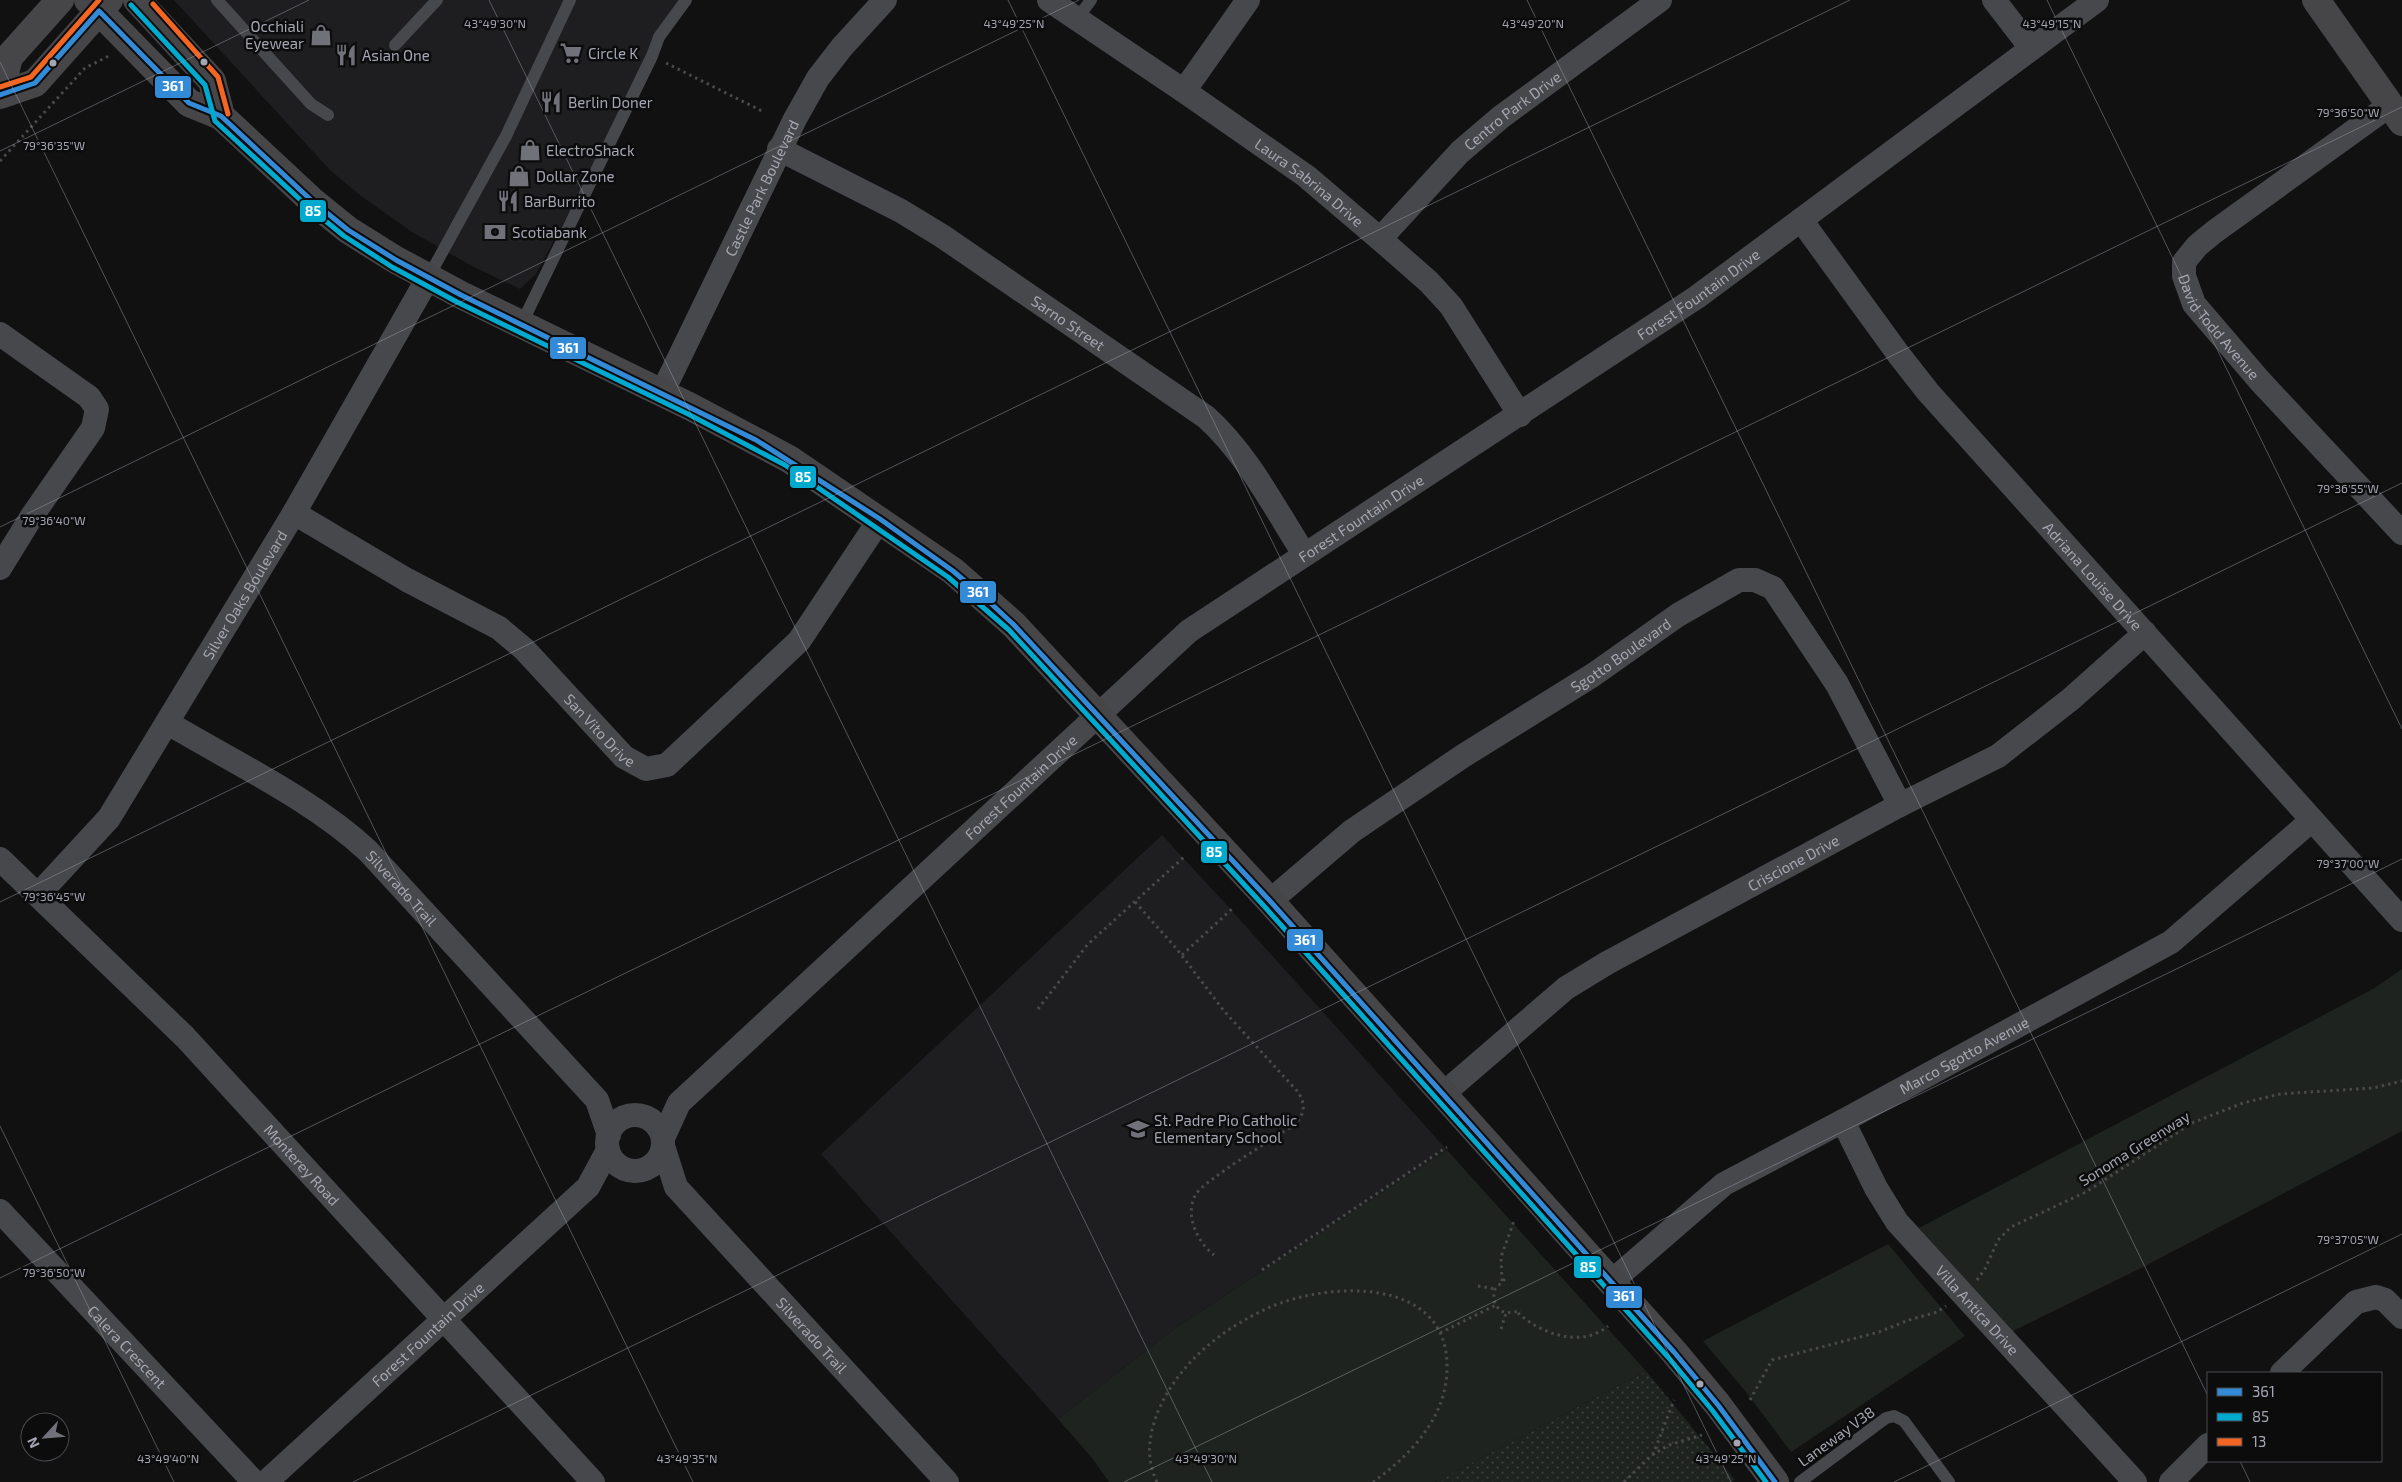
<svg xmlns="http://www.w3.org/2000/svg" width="2402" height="1482" viewBox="0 0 2402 1482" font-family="'Exo 2',sans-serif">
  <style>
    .built { fill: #1e1e20 }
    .grass { fill: url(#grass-dots) }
    .park { fill: #1e231f }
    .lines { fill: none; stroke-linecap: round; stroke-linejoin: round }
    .path { stroke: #49494c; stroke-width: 3; stroke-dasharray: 2.5 4; stroke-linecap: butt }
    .lane { stroke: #47484b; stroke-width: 12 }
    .street { stroke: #47484b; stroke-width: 24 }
    .secondary { stroke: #464648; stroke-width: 28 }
    .bus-1-casing { stroke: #0c0c0d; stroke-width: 9 }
    .bus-2-casing { stroke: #0c0c0d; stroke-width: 9 }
    .bus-3-casing { stroke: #0c0c0d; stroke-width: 9 }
    .bus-1 { stroke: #338bd7; stroke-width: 5 }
    .bus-2 { stroke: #00a9ce; stroke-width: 5 }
    .bus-3 { stroke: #f26522; stroke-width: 5 }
    .ticks { fill: none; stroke: #a4a6b1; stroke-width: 1; stroke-opacity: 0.45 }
    .bus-dot { fill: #a4a6b1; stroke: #0c0c0d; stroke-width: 2 }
    .labels { text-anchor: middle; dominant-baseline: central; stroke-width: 5; stroke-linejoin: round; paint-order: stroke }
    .poi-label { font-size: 15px; fill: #a4a6b1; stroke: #0c0c0d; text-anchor: start }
    .street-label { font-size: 15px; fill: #a4a6b1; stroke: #0c0c0d }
    .ticks-label { font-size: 12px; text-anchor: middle; fill: #a4a6b1; stroke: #0c0c0d; stroke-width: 5; stroke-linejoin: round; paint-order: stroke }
    .line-badge { stroke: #0c0c0d; stroke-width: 2 }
    .badge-label { font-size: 14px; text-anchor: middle; font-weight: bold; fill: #fff }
  </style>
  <defs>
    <pattern id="grass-dots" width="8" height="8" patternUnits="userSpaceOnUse" patternTransform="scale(1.25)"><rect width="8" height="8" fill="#1e231f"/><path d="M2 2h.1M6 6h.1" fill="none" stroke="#3c403d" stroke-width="1.8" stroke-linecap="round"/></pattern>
  </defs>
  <rect width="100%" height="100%" fill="#111112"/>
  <!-- built -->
  <path class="built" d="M174,0H683L536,274L520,289L472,266L412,232L361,196L330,170Z
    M1162,835L1224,902L1447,1150L1174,1329L1058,1419L821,1154Z"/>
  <!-- grass -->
  <path class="grass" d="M1646,1371L1735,1480L1731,1482H1435Z"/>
  <!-- park -->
  <path class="park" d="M2402,969V1131L2145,1266L2013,1331L1919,1228L2373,989Z
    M1447,1150L1646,1371L1435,1482H1109L1092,1458L1058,1419L1174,1329Z
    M1888,1244L1965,1336L1791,1452L1746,1392L1703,1341Z"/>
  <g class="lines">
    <!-- path -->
    <path class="path" d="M666,63L764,112
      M0,161L85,68L107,57V54
      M1135,902L1176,948L1224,1011L1298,1092C1306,1104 1305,1115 1294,1125C1275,1138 1206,1179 1196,1194C1184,1214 1197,1242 1214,1255
      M1182,955L1233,908
      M1038,1009L1088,944L1184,857
      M1262,1270L1447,1147
      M1505,1279L1495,1289C1492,1300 1495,1309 1506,1313L1521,1311
      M1977,1280L1985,1269L1998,1240L2011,1227L2086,1192L2192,1123L2243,1103L2280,1094L2373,1088L2402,1081
      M1502,1281L1501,1257L1514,1221
      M1478,1286L1495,1289
      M1518,1313C1540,1333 1581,1349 1608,1326
      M1501,1329L1506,1313
      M1440,1333L1496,1305
      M1750,1400L1772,1360L1879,1332L1909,1320L1937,1312L1946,1306
      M1653,1455L1674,1400
      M1157,1482C1145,1457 1149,1433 1159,1409C1180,1362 1222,1329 1268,1308C1326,1282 1446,1275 1447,1365C1448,1416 1412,1454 1373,1482
      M1624,1482L1652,1455L1669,1445L1702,1435"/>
    <!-- lane -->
    <path class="lane" d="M217,0L311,104L328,115
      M1077,19L1091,0
      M395,45L437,0
      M428,278L506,136L570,0
      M521,325L652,56L659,37L686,0
      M1800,1482L1886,1418L1894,1416L1904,1421L1949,1482"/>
    <!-- street -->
    <g class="street">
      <path id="s1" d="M1049,0L1184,91L1306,176L1380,239L1429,282L1451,306L1520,415"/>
      <path d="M1994,0L2031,48"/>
      <path d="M1184,91L1248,0"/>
      <path id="s2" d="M2390,105L2214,232L2197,246L2184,262V276L2194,304L2260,381L2402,533"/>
      <path id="s3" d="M779,149L901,211L942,236L1206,417C1248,455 1274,507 1304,554"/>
      <path id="s4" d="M1801,220L1899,355L1928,392L2402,920"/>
      <path id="s5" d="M1380,239L1460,152L1501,117L1660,0"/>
      <path d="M0,334L89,397L97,409L93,428L32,516L0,568"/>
      <path id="s6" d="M662,393L795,119L818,78L842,47L885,0"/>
      <path id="s7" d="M294,513L407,580L499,628L524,649L624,757L646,769L667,765L799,641L880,519"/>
      <path id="s8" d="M168,723C233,762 312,799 368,851L597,1100L609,1135"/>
      <path id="s9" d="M0,859L185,1037L593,1482"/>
      <path id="s10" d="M38,895L109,818L294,513L428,278"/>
      <path id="s11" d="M1270,901L1352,831L1463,756L1593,675L1678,615L1739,580H1755L1773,588L1837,684L1900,805"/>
      <path id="s12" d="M1443,1094L1566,988L1607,963L1900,805L1998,756L2071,699L2145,633"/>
      <circle cx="635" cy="1143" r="28"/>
      <path id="s13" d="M1843,1121L1876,1188L1897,1222L2135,1482"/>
      <path id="s14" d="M663,1138L679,1103L1189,631L1697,297L2097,0"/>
      <path id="s15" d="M663,1146L676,1187L947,1482"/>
      <path id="s16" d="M0,1211L254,1482"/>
      <path id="s17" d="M1611,1282L1724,1184L1843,1121L2171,942L2312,820"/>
      <path d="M2282,1373L2356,1302L2376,1297L2385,1300L2402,1317"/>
      <path id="s18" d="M266,1482L588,1187L608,1150"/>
      <path d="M2171,1482L2208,1445"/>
    </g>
    <!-- secondary -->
    <path class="secondary" d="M88,0L189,103L221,116L311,200L348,230L396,260L461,295L691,407L789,459L953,571L1014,625L1270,901L1674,1352L1718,1405L1775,1482
      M137,0L212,81L221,116
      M2316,0L2402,122
      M0,93L9,57L60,0
      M0,95L35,83L109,0"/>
    <!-- bus-1 casing -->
    <g class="bus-1-casing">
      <path id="bus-1" d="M0,95L35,83L99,11L189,103L221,116L311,200L348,230L396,260L461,295L756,440L880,519L953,571L985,598L1014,625L1270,901L1674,1352L1718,1405L1775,1482"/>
    </g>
    <!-- bus-2 casing -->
    <g class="bus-2-casing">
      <path id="bus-2" d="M131,5L205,85L215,121L306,205L344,236L392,267L457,302L688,414L785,465L948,577L1009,630L1264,906L1668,1357L1712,1410L1766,1482"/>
    </g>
    <!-- bus-3 casing -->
    <g class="bus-3-casing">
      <path id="bus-3" d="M153,4L218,77L228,114
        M0,87L31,77L99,0"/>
    </g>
    <!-- bus-1 -->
    <use href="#bus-1" class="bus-1"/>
    <!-- bus-2 -->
    <use href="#bus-2" class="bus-2"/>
    <!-- bus-3 -->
    <use href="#bus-3" class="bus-3"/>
  </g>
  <!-- ticks -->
  <path class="ticks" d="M489,0L1212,1482M1008,0L1731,1482M1527,0L2208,1396M2047,0L2402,729M0,62L693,1482M0,151L309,0M0,527L1079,0M0,902L1850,0M0,1126L174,1482M0,1278L2402,107M2240,1461L2250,1482M353,1482L2402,483M1124,1482L2402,859M1894,1482L2402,1234"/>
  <!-- icons -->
  <defs>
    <g id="shop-bare" transform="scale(1.725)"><path d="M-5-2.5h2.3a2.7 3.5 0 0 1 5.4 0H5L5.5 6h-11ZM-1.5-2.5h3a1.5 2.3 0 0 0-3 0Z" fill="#717279" stroke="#0c0c0d" stroke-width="2.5" paint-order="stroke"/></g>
    <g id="supermarket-bare" transform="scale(1.725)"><path d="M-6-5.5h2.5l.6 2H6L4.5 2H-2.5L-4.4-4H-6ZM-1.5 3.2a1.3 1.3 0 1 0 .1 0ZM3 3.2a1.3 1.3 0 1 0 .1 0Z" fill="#717279" stroke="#0c0c0d" stroke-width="2.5" paint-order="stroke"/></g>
    <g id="restaurant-bare" transform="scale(1.725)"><path d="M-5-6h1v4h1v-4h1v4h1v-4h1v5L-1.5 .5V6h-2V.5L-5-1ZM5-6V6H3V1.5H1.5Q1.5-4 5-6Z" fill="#717279" stroke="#0c0c0d" stroke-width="2.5" paint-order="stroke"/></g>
    <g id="bank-bare" transform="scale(1.725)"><path d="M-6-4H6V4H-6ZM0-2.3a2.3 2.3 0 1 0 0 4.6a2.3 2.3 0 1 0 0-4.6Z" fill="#717279" stroke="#0c0c0d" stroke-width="2.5" paint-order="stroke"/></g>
    <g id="school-bare" transform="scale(1.725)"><path d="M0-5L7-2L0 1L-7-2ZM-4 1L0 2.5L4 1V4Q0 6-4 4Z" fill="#717279" stroke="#0c0c0d" stroke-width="2.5" paint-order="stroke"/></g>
  </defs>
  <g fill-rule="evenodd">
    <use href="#shop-bare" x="321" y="35"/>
    <use href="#supermarket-bare" x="571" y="53"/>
    <use href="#restaurant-bare" x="346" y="55"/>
    <use href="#restaurant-bare" x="551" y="102"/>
    <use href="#shop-bare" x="530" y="150"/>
    <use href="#shop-bare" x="519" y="176"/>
    <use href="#restaurant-bare" x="508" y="201"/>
    <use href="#bank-bare" x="495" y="232"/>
    <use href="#school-bare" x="1138" y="1129"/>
  </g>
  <!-- markers -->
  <g class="bus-dot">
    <circle cx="204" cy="62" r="4.5"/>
    <circle cx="53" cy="63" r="4.5"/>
    <circle cx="1700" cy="1384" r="4.5"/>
    <circle cx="1737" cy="1443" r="4.5"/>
  </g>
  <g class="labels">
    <!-- poi labels -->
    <g class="poi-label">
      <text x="304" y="26" text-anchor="end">Occhiali<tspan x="304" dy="17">Eyewear</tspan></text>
      <text x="588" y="53">Circle K</text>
      <text x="362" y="55">Asian One</text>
      <text x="568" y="102">Berlin Doner</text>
      <text x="546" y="150">ElectroShack</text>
      <text x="536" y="176">Dollar Zone</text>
      <text x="524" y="201">BarBurrito</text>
      <text x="512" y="232">Scotiabank</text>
      <text x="1154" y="1120">St. Padre Pio Catholic<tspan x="1154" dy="17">Elementary School</tspan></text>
    </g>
    <!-- street labels -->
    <g class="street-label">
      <text stroke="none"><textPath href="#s5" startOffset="185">Centro Park Drive</textPath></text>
      <text stroke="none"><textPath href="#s1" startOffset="318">Laura Sabrina Drive</textPath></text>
      <text stroke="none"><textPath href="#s6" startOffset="228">Castle Park Boulevard</textPath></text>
      <text stroke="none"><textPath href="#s14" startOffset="1344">Forest Fountain Drive</textPath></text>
      <text stroke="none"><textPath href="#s3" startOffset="338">Sarno Street</textPath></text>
      <text stroke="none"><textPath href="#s2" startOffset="336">David Todd Avenue</textPath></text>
      <text stroke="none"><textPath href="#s14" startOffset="939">Forest Fountain Drive</textPath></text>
      <text stroke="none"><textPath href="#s4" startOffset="461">Adriana Louise Drive</textPath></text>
      <text stroke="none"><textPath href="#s10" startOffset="366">Silver Oaks Boulevard</textPath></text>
      <text stroke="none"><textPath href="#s11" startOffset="429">Sgotto Boulevard</textPath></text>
      <text stroke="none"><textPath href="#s7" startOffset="379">San Vito Drive</textPath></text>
      <text stroke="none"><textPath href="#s14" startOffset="504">Forest Fountain Drive</textPath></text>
      <text stroke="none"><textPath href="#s12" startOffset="422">Criscione Drive</textPath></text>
      <text stroke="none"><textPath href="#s8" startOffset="288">Silverado Trail</textPath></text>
      <text stroke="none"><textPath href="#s17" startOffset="422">Marco Sgotto Avenue</textPath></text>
      <text transform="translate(2134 1148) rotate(-32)">Sonoma Greenway</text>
      <text stroke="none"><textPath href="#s9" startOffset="430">Monterey Road</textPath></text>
      <text stroke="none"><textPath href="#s13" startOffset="234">Villa Antica Drive</textPath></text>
      <text stroke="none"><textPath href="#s18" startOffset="219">Forest Fountain Drive</textPath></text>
      <text stroke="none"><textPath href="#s15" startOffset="244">Silverado Trail</textPath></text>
      <text stroke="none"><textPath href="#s16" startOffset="186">Calera Crescent</textPath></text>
      <text transform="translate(1836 1436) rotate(-36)">Laneway V38</text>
    </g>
  </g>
  <g class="ticks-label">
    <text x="495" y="28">43°49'30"N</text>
    <text x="1533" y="28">43°49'20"N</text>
    <text x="2052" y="28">43°49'15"N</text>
    <text x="1014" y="28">43°49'25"N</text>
    <text x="2348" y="117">79°36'50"W</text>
    <text x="54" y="150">79°36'35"W</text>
    <text x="2348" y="493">79°36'55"W</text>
    <text x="54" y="525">79°36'40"W</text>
    <text x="2348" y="868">79°37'00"W</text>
    <text x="54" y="901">79°36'45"W</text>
    <text x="2348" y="1244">79°37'05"W</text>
    <text x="54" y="1277">79°36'50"W</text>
    <text x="168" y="1463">43°49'40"N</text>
    <text x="687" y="1463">43°49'35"N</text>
    <text x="1206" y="1463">43°49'30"N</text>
    <text x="1726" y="1463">43°49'25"N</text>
  </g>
  <g class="line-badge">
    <rect x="154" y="75" width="38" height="24" rx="5" fill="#338bd7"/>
    <rect x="299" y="199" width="28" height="24" rx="5" fill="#00a9ce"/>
    <rect x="549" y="336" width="38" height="24" rx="5" fill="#338bd7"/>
    <rect x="789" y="465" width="28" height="24" rx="5" fill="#00a9ce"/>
    <rect x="959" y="580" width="38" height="24" rx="5" fill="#338bd7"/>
    <rect x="1200" y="840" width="28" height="24" rx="5" fill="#00a9ce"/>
    <rect x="1286" y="928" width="38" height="24" rx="5" fill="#338bd7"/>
    <rect x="1573" y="1255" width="29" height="24" rx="5" fill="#00a9ce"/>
    <rect x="1605" y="1285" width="38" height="24" rx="5" fill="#338bd7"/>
  </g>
  <g class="badge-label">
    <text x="173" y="91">361</text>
    <text x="313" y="216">85</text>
    <text x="568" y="353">361</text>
    <text x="803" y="482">85</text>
    <text x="978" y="597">361</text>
    <text x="1214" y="857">85</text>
    <text x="1305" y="945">361</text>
    <text x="1588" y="1272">85</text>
    <text x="1624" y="1301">361</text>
  </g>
  <!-- legend -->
  <rect x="2207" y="1372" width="175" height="90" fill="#0c0c0d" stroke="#494a4f"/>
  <rect x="2217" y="1388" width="25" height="8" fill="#338bd7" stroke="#494a4f"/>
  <text x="2252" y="1397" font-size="15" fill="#a4a6b1">361</text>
  <rect x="2217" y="1413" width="25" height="8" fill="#00a9ce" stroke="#494a4f"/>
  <text x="2252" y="1422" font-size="15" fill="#a4a6b1">85</text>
  <rect x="2217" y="1438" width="25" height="8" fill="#f26522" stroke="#494a4f"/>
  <text x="2252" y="1447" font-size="15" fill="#a4a6b1">13</text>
  <!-- north arrow -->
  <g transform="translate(45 1437) rotate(244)"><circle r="24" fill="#0c0c0d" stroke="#494a4f"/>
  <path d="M0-4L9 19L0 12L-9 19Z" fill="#717279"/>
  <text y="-8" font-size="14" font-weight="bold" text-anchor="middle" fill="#a4a6b1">N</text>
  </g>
</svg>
